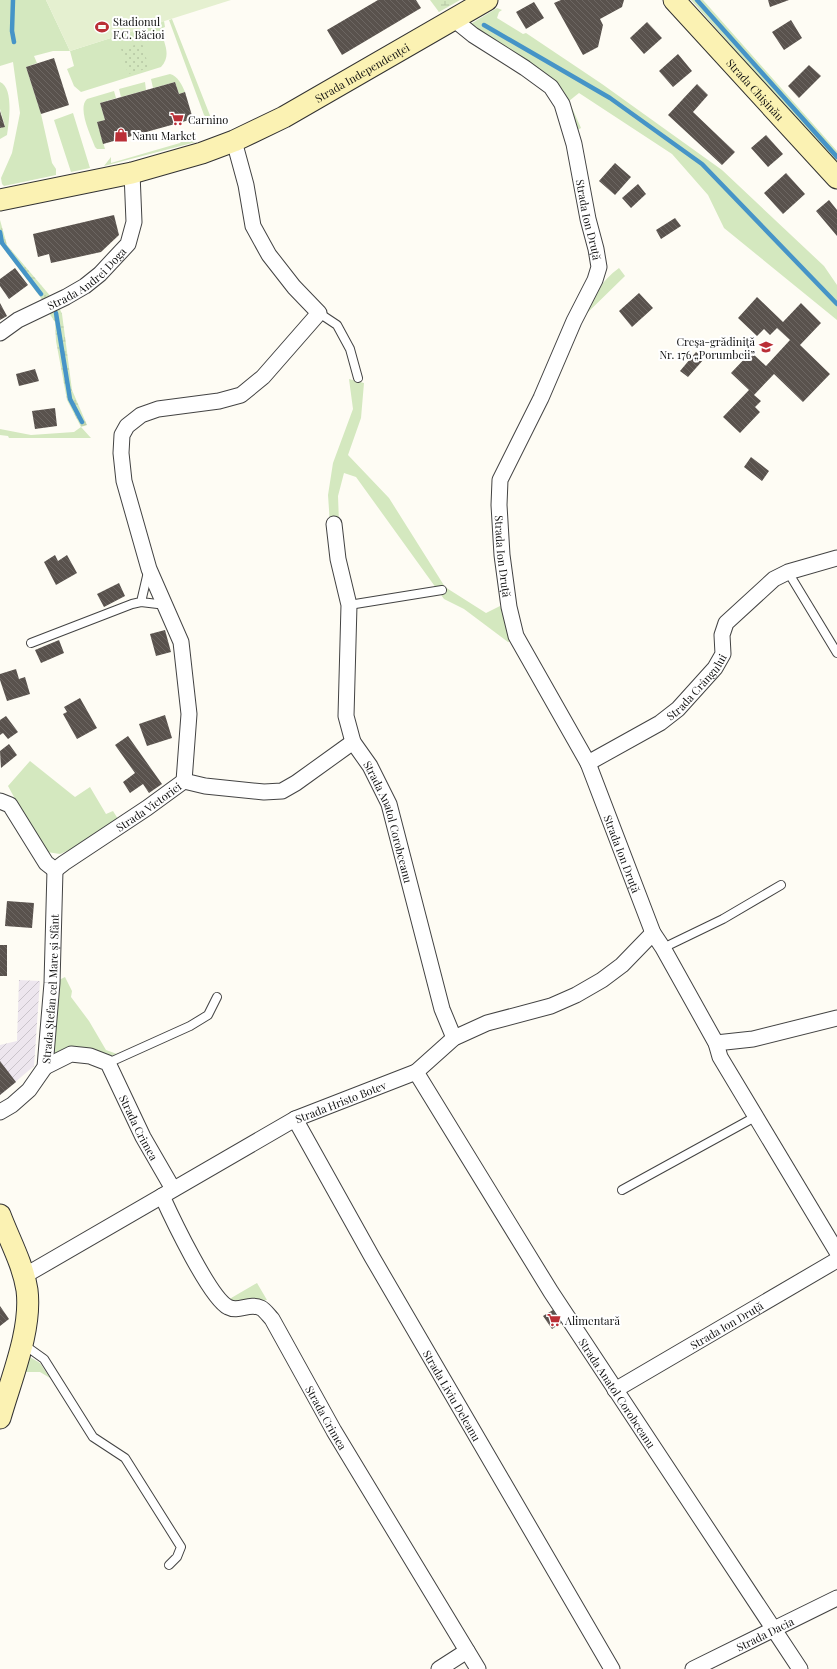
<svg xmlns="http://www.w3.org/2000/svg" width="837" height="1669" viewBox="0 0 837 1669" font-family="'Playfair Display',serif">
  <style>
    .industrial { fill: url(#industrial-furrows) }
    .grass { fill: #d4e8bf }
    .wetland { fill: url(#wetland-marsh) }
    .park { fill: url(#park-dots) }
    .pitch { fill: #e5f0d0 }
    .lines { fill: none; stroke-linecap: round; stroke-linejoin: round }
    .stream { stroke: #4694c7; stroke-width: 4.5 }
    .building { fill: url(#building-back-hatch) }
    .lane-casing { stroke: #434343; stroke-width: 10 }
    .street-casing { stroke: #434343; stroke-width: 17 }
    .secondary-casing { stroke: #323232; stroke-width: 23 }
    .lane { stroke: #fff; stroke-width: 8 }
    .street { stroke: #fff; stroke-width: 15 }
    .secondary { stroke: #fbf2b3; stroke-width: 21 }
    .labels { text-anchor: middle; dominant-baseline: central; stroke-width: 4; stroke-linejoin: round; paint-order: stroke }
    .poi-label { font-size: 11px; fill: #101010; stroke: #fff; text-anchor: start }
    .street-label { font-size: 11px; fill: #101010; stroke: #fff }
  </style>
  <defs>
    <pattern id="industrial-furrows" width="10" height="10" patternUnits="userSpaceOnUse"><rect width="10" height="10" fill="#ede6ee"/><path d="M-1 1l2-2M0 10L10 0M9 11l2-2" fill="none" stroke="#cac4cb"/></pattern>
    <pattern id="wetland-marsh" width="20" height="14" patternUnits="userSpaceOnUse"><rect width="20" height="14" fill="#d4e8bf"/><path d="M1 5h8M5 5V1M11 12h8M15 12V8" fill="none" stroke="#b5c6a3"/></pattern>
    <pattern id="park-dots" width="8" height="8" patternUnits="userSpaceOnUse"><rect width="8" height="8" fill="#d4e8bf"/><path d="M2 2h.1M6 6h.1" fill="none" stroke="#b5c6a3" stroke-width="1.8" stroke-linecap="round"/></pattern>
    <pattern id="building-back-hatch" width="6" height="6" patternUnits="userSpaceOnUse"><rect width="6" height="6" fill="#59524d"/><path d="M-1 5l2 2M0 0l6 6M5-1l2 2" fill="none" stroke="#6c6662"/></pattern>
  </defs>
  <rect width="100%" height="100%" fill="#fefcf4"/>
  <!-- industrial -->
  <path class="industrial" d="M19,980L40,981L34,1066L0,1095V1045L17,1041Z"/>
  <!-- grass -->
  <path class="grass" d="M0,0H46L70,51L164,21L165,27L160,29C164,43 172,55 161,67L81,92L74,86L67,69L74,66L70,51H53L34,56L37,63L26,67L41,114L52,163L56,169V175L4,186L2,184L1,178L12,153L20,113L13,62L0,66Z
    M691,0H703L837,151V166Z
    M497,8L502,10L499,12L497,18L523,34L526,33L602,84L722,170L824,266L837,285V320L724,228L708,195L672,154L579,93L569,101L581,128L577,130L563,99L469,25Z
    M172,19L211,118H207L204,115L169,20Z
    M170,74C178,76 182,85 185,92L179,94L175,82L153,88L151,79Z
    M0,82C14,88 9,122 7,135L0,139V128L5,126L0,109Z
    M145,82L146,90L121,97L119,89Z
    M114,91L116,98L100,103L105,120L97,122L105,149H97L95,147C91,136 77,108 87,99Z
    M73,113L90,168L71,172L54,120Z
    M187,134L196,142L104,166L111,157V163L180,143Z
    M619,268L625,276L582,318C592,298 601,281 619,268Z
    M349,379L364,383L361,418L348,455L389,498L445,587L486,613L500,606L513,641L508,642L464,609L444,599L356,477L344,473L338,496L339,523L330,524L328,495L333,463L353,409Z
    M81,427L91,438H9L8,436L0,435V429L31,435L74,432Z
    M30,761L75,797L90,787L106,814L113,811L118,819L85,843L60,854L47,852L39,843L8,786Z
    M65,977L72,991L71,997L89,1021L106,1050L117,1054L106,1058L52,1056L57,981Z
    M257,1283L267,1300L232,1304L226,1301Z
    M28,1356L40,1363L50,1378L40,1372H23Z"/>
  <!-- wetland -->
  <path class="wetland" d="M430,0H460L439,12Z
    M0,220L7,245L52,298L44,302L0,244Z
    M58,305L62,314L72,390L87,425L81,427L67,400L56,341L55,322L47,310Z"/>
  <!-- park -->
  <path class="park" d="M142,43L149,68L128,74L121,49Z"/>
  <!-- pitch -->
  <path class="pitch" d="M46,0H231L70,51Z"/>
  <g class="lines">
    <!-- stream -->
    <path class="stream" d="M13,0L12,31L14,42
      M697,0L837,157
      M484,25L610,98L702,164L837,304
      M0,232L2,243L41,294
      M56,313L70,399L82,422"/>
  </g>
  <!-- building -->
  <path class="building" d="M378,0H416L421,8L342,55L327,30Z
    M561,0H624L622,7L600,19L603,25L598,47L583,55L554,3Z
    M768,0H789L770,7Z
    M534,2L544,18L526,29L516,12Z
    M791,20L802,38L784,50L772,32Z
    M647,22L662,38L644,54L630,38Z
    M678,54L692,71L673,87L659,71Z
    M54,58L69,105L41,114L26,67Z
    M809,65L821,76L799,98L788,86Z
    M175,82L179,94L185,92L193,119L103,144L97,122L105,120L100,103Z
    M697,84L708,95L693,112L735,152L722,165L668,115Z
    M0,111L5,127L0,128Z
    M766,135L783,154L768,167L751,148Z
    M615,163L631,177L615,195L599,181Z
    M786,173L805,194L783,214L764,193Z
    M638,184L646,194L631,208L622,198Z
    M829,200L837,210V236L816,211Z
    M114,215L119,235L101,252L51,263L49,254L38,257L33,234Z
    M675,218L681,226L661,239L656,230Z
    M15,268L28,285L9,299L0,286V279Z
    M639,293L653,308L632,327L619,311Z
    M757,297L783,322L801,303L821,323L800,345L830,374L803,402L774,374L754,395L761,401L755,407L760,412L740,433L723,417L749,390L731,373L751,352L766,366L790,340L777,328L770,335L764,329L757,336L738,318Z
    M0,303L7,316L0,320Z
    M696,352L704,359L688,377L680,371Z
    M35,369L39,381L19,386L16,374Z
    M55,408L57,426L35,429L32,411Z
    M751,457L769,471L762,481L744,467Z
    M55,555L58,561L67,555L77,573L56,585L44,562Z
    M119,583L125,596L104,607L97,594Z
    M165,630L171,652L156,656L150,634Z
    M59,640L64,653L41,663L35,650Z
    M16,669L19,679L25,677L30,694L7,701L0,680V674Z
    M80,698L97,728L77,739L63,714L67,712L64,707Z
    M165,715L172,738L147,746L139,724Z
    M6,716L18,732L8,739L3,733L0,735V720Z
    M128,736L162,784L149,793L143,784L130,793L123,782L135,773L115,745Z
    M9,744L17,755L1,768L0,751Z
    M7,901L34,903L32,928L5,926Z
    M0,945H7V976H0Z
    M0,1061L16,1082L0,1095Z
    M0,1306L9,1319L0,1326Z
    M553,1310L561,1323L552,1329L543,1316Z"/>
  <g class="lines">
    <!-- lane casing -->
    <g class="lane-casing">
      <path id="lane" d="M319,313L337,325L350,349L358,378
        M788,572L837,653
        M141,602L148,572
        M349,605L442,590
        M31,643L132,604L141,602L166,605
        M663,948L723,919L781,885
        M108,1063L190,1026L208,1015L217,997
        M622,1190L755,1117
        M23,1344L44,1359L93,1437L125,1458L181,1547L177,1557L169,1565"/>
    </g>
    <!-- street casing -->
    <g class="street-casing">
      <g id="street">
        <path id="s1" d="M452,18L473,35L525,68L551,87L562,104L574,144L588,219L596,249L599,267L595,280L574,321L541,398L500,480L499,505L502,555L509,607L516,636L588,763L653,933L663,948L716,1043L720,1057L837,1252"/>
        <path id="s2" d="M0,333L18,320L66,297L85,286L100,274L128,244L134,222L132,173"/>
        <path id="s3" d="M334,524L338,559L349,605L346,716L353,742L370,766L389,804L442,1009L454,1038"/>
        <path id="s4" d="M588,763L660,723L678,709L715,668L723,654L722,635L726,623L774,579L788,572L837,558"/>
        <path d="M184,781L189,714L181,642L149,569L124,481L121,453L122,435L127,426L141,415L158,409L219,401L241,395L263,377L319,313L294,287L269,255L253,226L246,185L234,141"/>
        <path d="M184,781L205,786L264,792L282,791L296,783L353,742"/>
        <path d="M0,801L10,805L46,863L55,870"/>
        <path id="s5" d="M55,870L64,863L147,808L184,781"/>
        <path d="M716,1043L753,1039L837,1018"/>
        <path id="s6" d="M45,1067L71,1054L90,1056L108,1063L143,1137L173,1189"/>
        <path id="s7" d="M416,1072L551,1292L800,1669"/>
        <path id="s8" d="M0,1112L12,1105L29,1090L45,1067L52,983L55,870"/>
        <path id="s9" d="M295,1119L372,1257L612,1669"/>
        <path id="s10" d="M162,1196C172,1218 210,1298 228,1307C239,1313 249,1302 261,1308C265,1310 269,1316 272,1319L334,1431L478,1669"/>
        <path id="s11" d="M24,1276L295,1119L416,1072L454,1038L487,1023L551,1006L576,995L602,980L622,965L653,933"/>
        <path id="s12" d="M615,1390L837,1260"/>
        <path d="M439,1669L467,1651"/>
        <path id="s13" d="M693,1669L837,1598"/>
      </g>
    </g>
    <!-- secondary casing -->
    <g class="secondary-casing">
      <g id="secondary">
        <path id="s14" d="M674,0L837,178"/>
        <path id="s15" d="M0,200L132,173L202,153L234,141L284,117L487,0"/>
        <path d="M0,1215C9,1239 23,1264 27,1290C32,1330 11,1379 0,1418"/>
      </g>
    </g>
    <!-- lane -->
    <use href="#lane" class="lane"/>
    <!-- street -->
    <use href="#street" class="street"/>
    <!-- secondary -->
    <use href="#secondary" class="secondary"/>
  </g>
  <!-- icons -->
  <defs>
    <g id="stadium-bare" transform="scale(1.08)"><path d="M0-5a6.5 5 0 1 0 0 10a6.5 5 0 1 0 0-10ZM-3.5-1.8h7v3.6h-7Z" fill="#ba2f36" stroke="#fff" stroke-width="2.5" paint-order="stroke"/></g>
    <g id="supermarket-bare" transform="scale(1.08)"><path d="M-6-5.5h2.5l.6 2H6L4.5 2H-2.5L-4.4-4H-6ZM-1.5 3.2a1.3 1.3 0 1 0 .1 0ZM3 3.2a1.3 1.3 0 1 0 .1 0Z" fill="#ba2f36" stroke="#fff" stroke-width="2.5" paint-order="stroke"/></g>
    <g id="shop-bare" transform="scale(1.08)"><path d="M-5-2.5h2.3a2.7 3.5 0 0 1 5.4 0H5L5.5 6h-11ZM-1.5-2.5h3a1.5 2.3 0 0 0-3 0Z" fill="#ba2f36" stroke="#fff" stroke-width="2.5" paint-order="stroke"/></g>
    <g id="school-bare" transform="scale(1.08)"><path d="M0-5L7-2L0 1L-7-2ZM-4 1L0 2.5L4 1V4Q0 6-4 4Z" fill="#ba2f36" stroke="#fff" stroke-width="2.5" paint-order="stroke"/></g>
  </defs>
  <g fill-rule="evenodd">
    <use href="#stadium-bare" x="102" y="27"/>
    <use href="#supermarket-bare" x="177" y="119"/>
    <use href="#shop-bare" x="121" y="135"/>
    <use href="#school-bare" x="766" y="347"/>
    <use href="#supermarket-bare" x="554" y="1320"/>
  </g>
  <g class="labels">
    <!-- poi labels -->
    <g class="poi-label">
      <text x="113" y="21">Stadionul<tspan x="113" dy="13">F.C. Băcioi</tspan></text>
      <text x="188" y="119">Carnino</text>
      <text x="132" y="135">Nanu Market</text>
      <text x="755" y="341" text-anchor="end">Creşa-grădiniţă<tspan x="755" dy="13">Nr. 176 „Porumbeii”</tspan></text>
      <text x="565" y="1320">Alimentară</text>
    </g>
    <!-- street labels -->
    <g class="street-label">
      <text stroke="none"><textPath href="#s15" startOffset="387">Strada Independenței</textPath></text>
      <text stroke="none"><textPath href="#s14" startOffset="121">Strada Chișinău</textPath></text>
      <text stroke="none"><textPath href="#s1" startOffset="260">Strada Ion Druță</textPath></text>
      <text stroke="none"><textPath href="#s2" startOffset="103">Strada Andrei Doga</textPath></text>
      <text stroke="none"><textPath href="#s1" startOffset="620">Strada Ion Druță</textPath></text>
      <text stroke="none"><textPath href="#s4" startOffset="134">Strada Crângului</textPath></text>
      <text stroke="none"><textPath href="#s5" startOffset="113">Strada Victoriei</textPath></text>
      <text stroke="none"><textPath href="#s3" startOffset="309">Strada Anatol Corobceanu</textPath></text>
      <text stroke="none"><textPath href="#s1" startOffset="944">Strada Ion Druță</textPath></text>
      <text stroke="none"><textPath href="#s8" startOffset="143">Strada Ștefan cel Mare și Sfânt</textPath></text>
      <text stroke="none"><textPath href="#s11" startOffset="362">Strada Hristo Botev</textPath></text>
      <text stroke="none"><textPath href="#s6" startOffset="139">Strada Crimea</textPath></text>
      <text stroke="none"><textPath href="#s12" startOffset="129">Strada Ion Druță</textPath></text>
      <text stroke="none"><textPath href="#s7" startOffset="379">Strada Anatol Corobceanu</textPath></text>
      <text stroke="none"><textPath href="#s9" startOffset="318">Strada Liviu Deleanu</textPath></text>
      <text stroke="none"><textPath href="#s10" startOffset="292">Strada Crimea</textPath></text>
      <text stroke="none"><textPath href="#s13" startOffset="80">Strada Dacia</textPath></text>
    </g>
  </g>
</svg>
